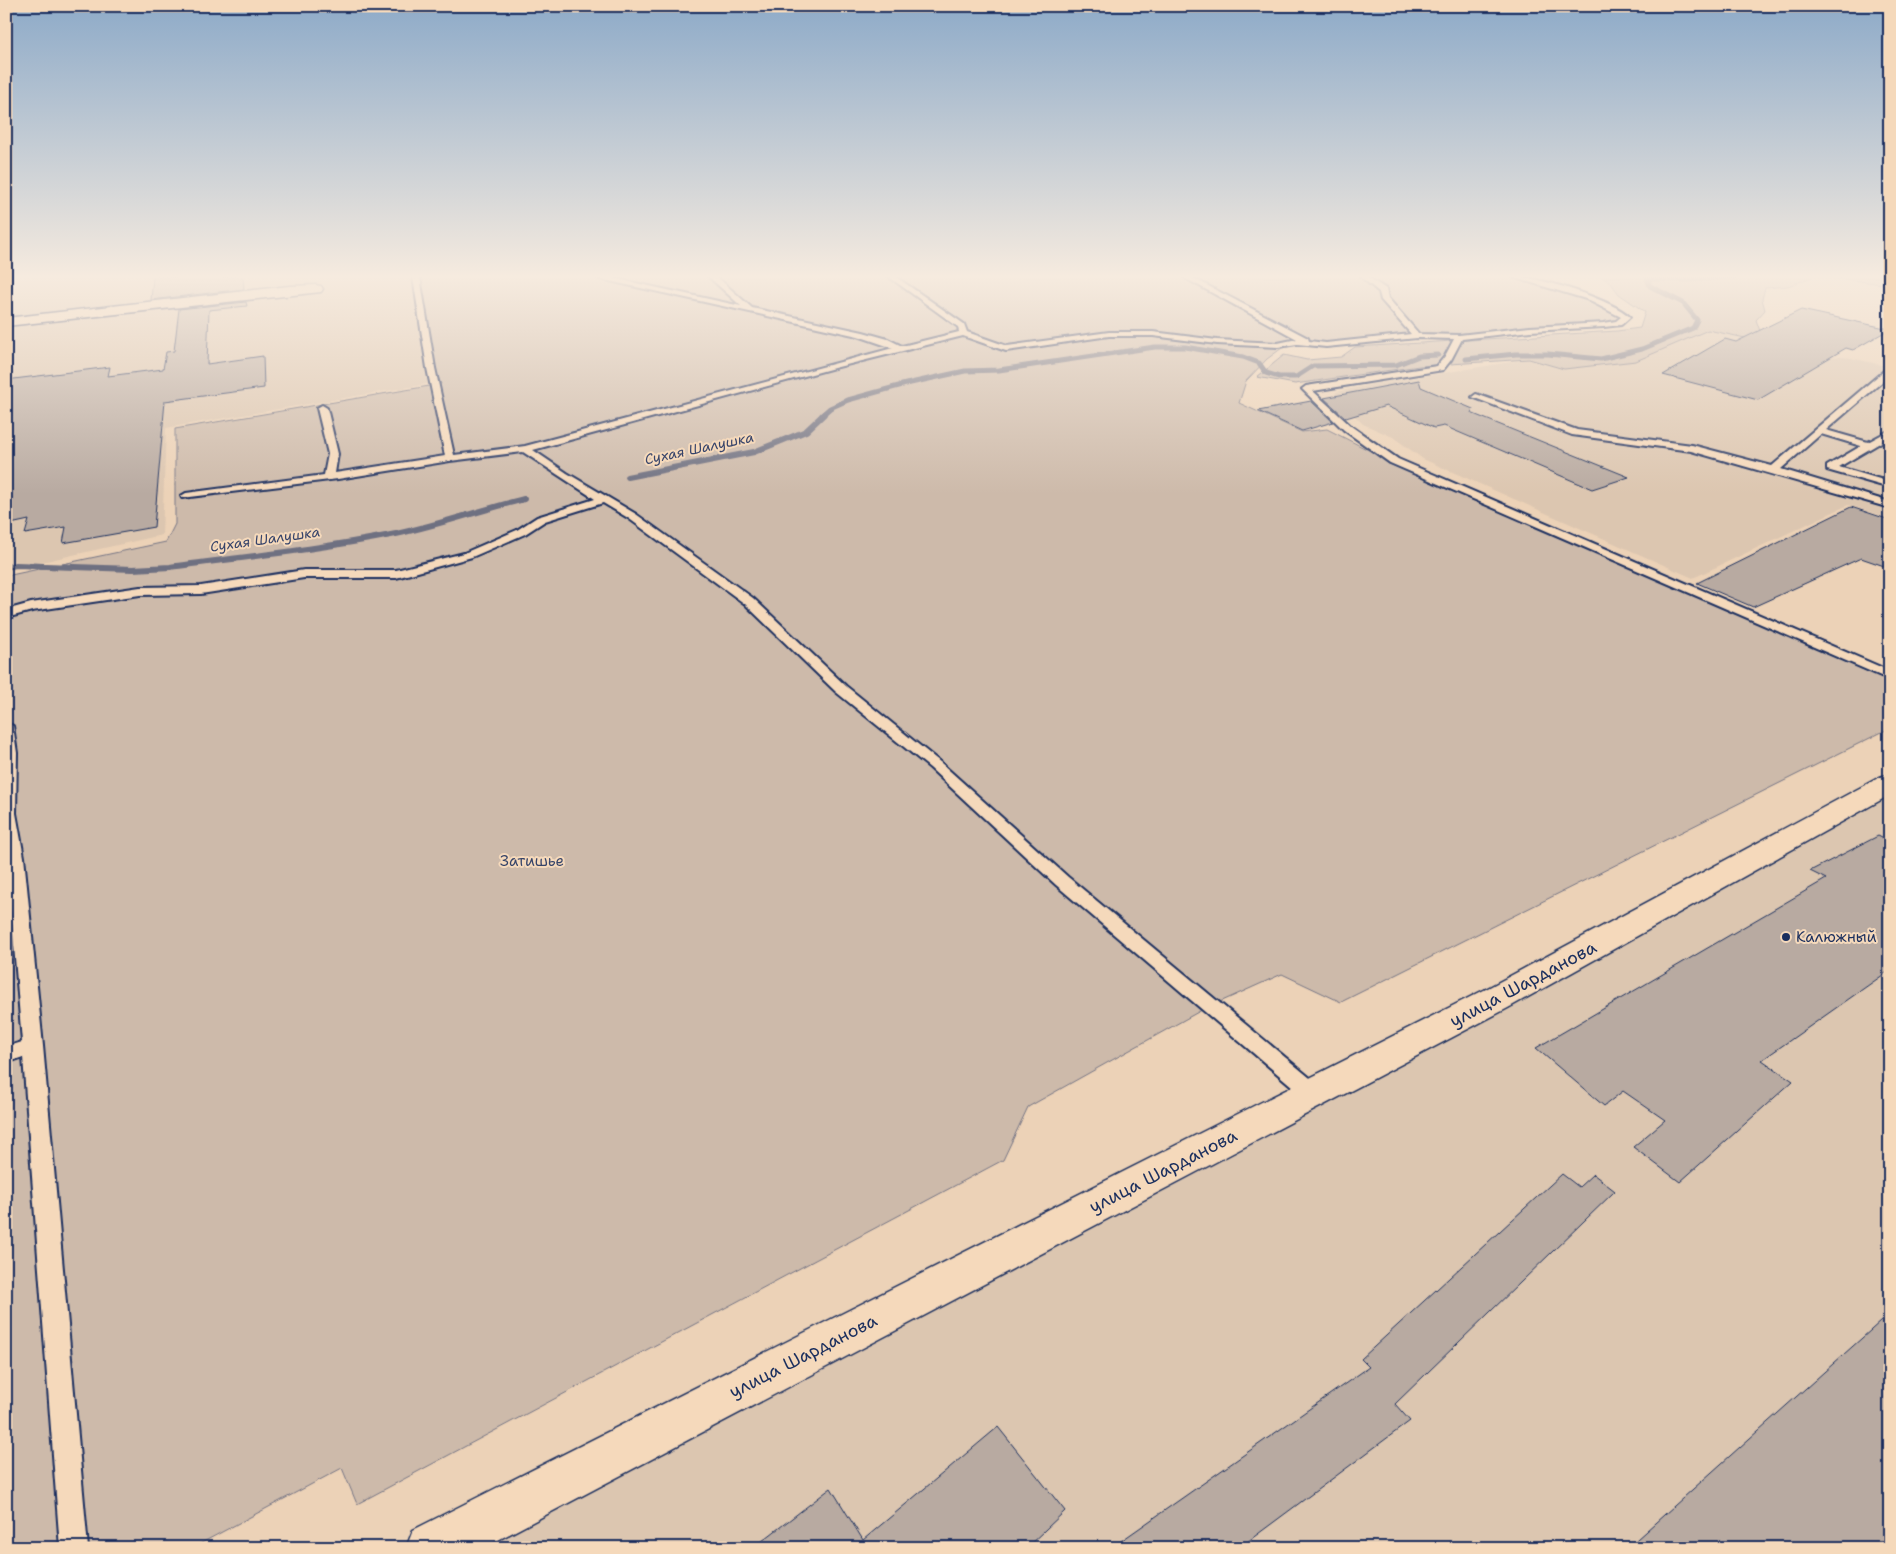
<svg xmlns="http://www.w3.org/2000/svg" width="1896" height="1554" viewBox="0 0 1896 1554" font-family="'Shantell Sans',sans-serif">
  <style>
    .built { fill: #dcc6b0 }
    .green { fill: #cdbaaa; stroke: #747484 }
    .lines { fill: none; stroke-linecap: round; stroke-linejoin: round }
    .stream-far1 { stroke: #6e6f81; stroke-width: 5 }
    .stream { stroke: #6e6f81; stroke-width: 6 }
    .building { fill: #b8aaa1; stroke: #1b2f5e }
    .service-casing { stroke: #1b2f5e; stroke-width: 4 }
    .minor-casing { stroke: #1b2f5e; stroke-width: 3 }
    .secondary-casing { stroke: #1b2f5e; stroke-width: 3 }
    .service { fill: #f5d9bb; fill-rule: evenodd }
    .minor { fill: #f5d9bb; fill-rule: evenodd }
    .secondary { fill: #f5d9bb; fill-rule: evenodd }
    .poi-dot { fill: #1b2f5e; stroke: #f5d9bb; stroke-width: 2 }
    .labels { text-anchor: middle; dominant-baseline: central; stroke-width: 4; stroke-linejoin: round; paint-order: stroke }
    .far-water-label { font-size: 14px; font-style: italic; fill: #37446a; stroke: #f5d9bb }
    .park-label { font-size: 15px; fill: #364469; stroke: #f5d9bb }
    .poi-label { font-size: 15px; fill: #1b2f5e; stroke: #f5d9bb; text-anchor: start }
    .near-street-label { font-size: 18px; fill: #1b2f5e; stroke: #f5d9bb }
  </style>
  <rect width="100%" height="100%" fill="#ecd2b7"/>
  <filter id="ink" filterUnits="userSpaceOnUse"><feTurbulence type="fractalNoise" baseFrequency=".02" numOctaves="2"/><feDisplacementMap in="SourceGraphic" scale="10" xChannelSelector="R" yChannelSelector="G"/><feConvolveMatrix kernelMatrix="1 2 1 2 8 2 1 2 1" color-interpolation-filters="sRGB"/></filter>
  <g filter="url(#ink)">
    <!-- built -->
    <path class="built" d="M6,277H414L434,383L166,428L162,535L6,570Z
      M1708,330L1829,356L1851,358L1886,366L1876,376L1890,380V519L1848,505L1693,578L1423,459L1393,437L1363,424L1335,396L1336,392L1376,384L1529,359L1564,369L1636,361Z
      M1890,783V1548H431Z"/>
    <!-- green -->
    <path class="green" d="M415,277H1517C1537,283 1616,303 1627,316L1622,322L1440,335L1331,345L1306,343L1282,348L1267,359L1246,381L1239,403L1302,432L1327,429L1396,464L1591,551L1890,681V728L1341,1002L1282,974L1200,1011L1028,1107L1003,1160L357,1504L342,1468L192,1548H6V576L166,542L175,524V429L441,384L425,343Z
      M1602,277H1812L1788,286L1765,288L1762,299L1765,310L1756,320L1764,342L1708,330L1636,361L1564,369L1529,359L1419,366L1295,384L1257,377L1284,355L1307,360L1341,357L1355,347L1617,331L1640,328L1645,312L1619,294L1610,282Z
      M1829,277H1877L1890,279V285Z"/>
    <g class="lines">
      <!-- stream-far1 -->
      <path class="stream-far1" d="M1466,359L1516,354H1548L1601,359L1642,349L1693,328L1697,320L1683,303L1650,286L1647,279L1687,280L1737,277
        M822,415L830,408L848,400L906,384L965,371L999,370L1155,347H1185L1243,357L1259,363L1266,373L1279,377H1296L1313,366L1396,365L1419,356L1438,355"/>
      <!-- stream -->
      <path class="stream" d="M627,477L754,452L806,431L824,414
        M6,567L16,565L133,569L170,567C245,557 321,549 396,534C439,525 481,510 524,499"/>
    </g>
    <!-- building -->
    <path class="building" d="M153,277H243L244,289L151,300Z
      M246,302L247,306L209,310L207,364L263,356L264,388L165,401L154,527L63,543L66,527L25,534L29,520L6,525V380L110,367L108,376L163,369L166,352L174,351L179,309Z
      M1801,310L1890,329L1853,350L1846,348L1758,400L1663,375L1725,339L1736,342Z
      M1419,380L1421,387L1473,409L1471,413L1629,477L1592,489L1444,426L1434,428L1386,406L1346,418L1324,398Z
      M1311,401L1333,422L1302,431L1258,411Z
      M1851,507L1890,520V568L1861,558L1753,607L1697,583Z
      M1878,836L1890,842V970L1762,1060L1793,1081L1680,1182L1633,1147L1665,1120L1623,1091L1604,1106L1536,1048L1826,879L1810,871Z
      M1562,1174L1579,1187L1593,1174L1615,1191L1395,1404L1410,1421L1239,1548H1111L1369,1367L1361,1359Z
      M1890,1313V1548H1627Z
      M998,1427L1065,1511L1026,1548H753L831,1488L863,1540Z"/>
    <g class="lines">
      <!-- service casing -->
      <g class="service-casing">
        <path id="service" d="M413,277H420L435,368L454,455L525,446L893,348L858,336L600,279L597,277H608L741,306L709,277H717L752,308L863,332L888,339L902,346L959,332L958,327L889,277H896L964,324L967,332L1007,346L1109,332H1153L1217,340L1278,343L1297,339L1183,277H1191L1308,338L1309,341L1326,343L1411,334L1381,300L1379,292L1361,277H1368L1386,289L1388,298L1419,334L1459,335L1530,327L1604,323L1616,321L1621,317L1586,299L1512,277C1535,275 1613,300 1630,317L1621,325L1604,327L1530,331L1462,339L1451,360L1443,370L1313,391L1351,426L1398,459L1890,671V680L1390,463L1344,430L1302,389L1306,386L1437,366L1445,356L1454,339L1417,338L1326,347L1297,344L1278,347L1217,344L1153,336H1109L1006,351L963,336L834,368L533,450L567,473L636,514L753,598L846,686L940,762L1068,877L1321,1087L1324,1093L1321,1099L1314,1101L1307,1099L1056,885L930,768L836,692L745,604L628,518L603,503L545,521L525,534L472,557L396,578H304L201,594L140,595L32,611L6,618V610L31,603L140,587L201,586L304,570H396L464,553L517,530L537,517L595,499L523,452L450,461L338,479L182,498L181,496L186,493L324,475L328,454L317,408L322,405L327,408L338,454L335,473L445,456L427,368Z
          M1887,368H1890V375L1826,430L1868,442L1890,430V437L1839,467L1890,482V488L1827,470V466L1861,446L1821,434L1781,469L1890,502V508L1691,451L1572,435L1472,397L1476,394L1479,395L1577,430L1692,445L1772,466Z
          M6,722L13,726L17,753L16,813L24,857L43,1046L88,1548H60L23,1057L6,1063V1047L22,1042L6,849Z"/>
      </g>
      <!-- minor casing -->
      <g class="minor-casing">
        <path id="minor" d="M316,285L321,286L323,289L321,292L6,326V318L289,286Z"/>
      </g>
      <!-- secondary casing -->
      <g class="secondary-casing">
        <path id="secondary" d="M1890,774V795L1508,1008L483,1548H406L413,1530L1484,990L1880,777Z"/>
      </g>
      <!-- service -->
      <use href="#service" class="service"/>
      <!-- minor -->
      <use href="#minor" class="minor"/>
      <!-- secondary -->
      <use href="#secondary" class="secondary"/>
    </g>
  </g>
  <!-- sky -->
  <linearGradient id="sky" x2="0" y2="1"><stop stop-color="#8daac8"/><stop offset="0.56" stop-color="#f6ebdf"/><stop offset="1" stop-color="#f6ebdf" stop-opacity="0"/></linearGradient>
  <rect width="1896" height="494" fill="url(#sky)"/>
  <!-- markers -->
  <circle class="poi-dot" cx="1786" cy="937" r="5"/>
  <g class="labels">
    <!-- far-water labels -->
    <g class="far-water-label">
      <text transform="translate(699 448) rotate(-12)">Сухая Шалушка</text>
      <text transform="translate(265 539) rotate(-8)">Сухая Шалушка</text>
    </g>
    <!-- park labels -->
    <g class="park-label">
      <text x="532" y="861">Затишье</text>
    </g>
    <!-- poi labels -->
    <g class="poi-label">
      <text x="1796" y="937">Калюжный</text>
    </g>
    <!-- near-street labels -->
    <g class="near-street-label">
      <text transform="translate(1523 984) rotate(-28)">улица Шарданова</text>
      <text transform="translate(1163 1171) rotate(-27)">улица Шарданова</text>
      <text transform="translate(803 1356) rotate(-27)">улица Шарданова</text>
    </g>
  </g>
  <!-- margin -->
  <rect width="1896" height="1554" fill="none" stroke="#f5d9bb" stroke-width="25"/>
  <rect x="12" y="12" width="1871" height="1529" fill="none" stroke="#1b2f5e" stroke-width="2" filter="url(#ink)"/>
</svg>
